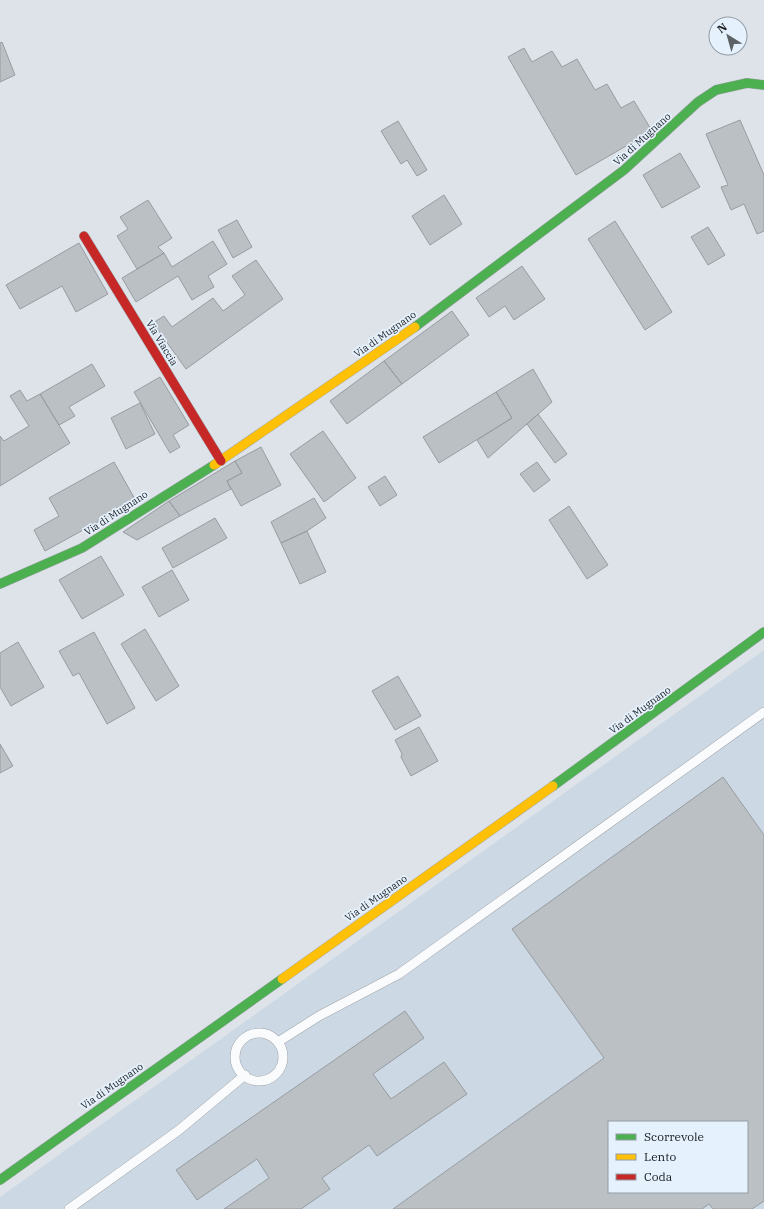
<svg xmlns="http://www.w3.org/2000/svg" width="764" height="1209" viewBox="0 0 764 1209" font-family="'IBM Plex Serif',serif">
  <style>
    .built { fill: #ccd9e4; fill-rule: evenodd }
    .building { fill: #bbc0c5; stroke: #979ca1; fill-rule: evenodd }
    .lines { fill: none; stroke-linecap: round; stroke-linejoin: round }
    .lane-casing { stroke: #9fa3a8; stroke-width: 10 }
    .fast-casing { stroke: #9fa3a8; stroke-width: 10 }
    .slow-casing { stroke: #9fa3a8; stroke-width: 10 }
    .jam-casing { stroke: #9fa3a8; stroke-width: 10 }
    .lane { stroke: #fafbfc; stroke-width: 9 }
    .fast { stroke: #4caf50; stroke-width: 9 }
    .slow { stroke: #ffc107; stroke-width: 9 }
    .jam { stroke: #c62828; stroke-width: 9 }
    .labels { text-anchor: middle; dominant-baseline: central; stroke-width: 3.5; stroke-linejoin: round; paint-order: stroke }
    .street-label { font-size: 10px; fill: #181c20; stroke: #e5f1fc }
  </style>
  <rect width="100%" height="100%" fill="#dde3e9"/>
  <!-- built -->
  <path class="built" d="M764,650V1209H0V1197ZM609,1122H747V1192H609Z"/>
  <!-- building -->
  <path class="building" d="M2,42L15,75L0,82V43Z
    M524,48L532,62L552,51L562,67L577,59L595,90L607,84L621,108L634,101L652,131L576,175L508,57Z
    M740,120L764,175V231L757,234L744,204L731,210L721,187L728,185L706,134Z
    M398,121L427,170L417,176L407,160L401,164L381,131Z
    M680,153L700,187L662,208L643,175Z
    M444,195L462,224L430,245L412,216Z
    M148,200L172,238L158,247L164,253L137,269L117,236L128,229L120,217Z
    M237,220L252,247L233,258L218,230Z
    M615,221L672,312L645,330L588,239Z
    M708,227L725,255L708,265L691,237Z
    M213,241L227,264L208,276L214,287L192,300L178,276L136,302L122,278L164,253L172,267Z
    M79,243L108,294L76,312L62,286L20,309L6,285Z
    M256,260L283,299L186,369L153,323L164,316L172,327L213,298L223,311L245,295L232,276Z
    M522,266L545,299L514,320L505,306L489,317L476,298Z
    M452,311L469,335L402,384L384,361Z
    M384,361L402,384L347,424L330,401Z
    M92,364L105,386L69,407L75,416L59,425L40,394Z
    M533,369L552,402L488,458L477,440L512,418L496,392Z
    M160,377L189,425L173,435L180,447L170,453L134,392Z
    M20,390L27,401L40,394L70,443L0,486V436L4,441L29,426L10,396Z
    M496,392L512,418L439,463L423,437Z
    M140,403L155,434L126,449L111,418Z
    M538,414L567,454L555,463L527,424Z
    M323,431L356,478L324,502L290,454Z
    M261,447L281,485L241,506L227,481L242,473L235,461Z
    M235,461L242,473L227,481L231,489L180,516L169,501Z
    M114,462L136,501L45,551L34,530L59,516L49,498Z
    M537,462L550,480L534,492L520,474Z
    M385,476L397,495L380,506L368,487Z
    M314,498L326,518L307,531L281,543L271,522Z
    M169,501L180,516L137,540L123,532Z
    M569,506L608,565L587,579L549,520Z
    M215,518L227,538L173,568L162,548Z
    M307,531L326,572L300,584L281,543Z
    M101,556L124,595L82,619L59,580Z
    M172,570L189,600L159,617L142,587Z
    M145,629L179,686L156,701L121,644Z
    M94,632L135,708L107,724L79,673L73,676L59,651Z
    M18,642L44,687L11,706L0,687V653Z
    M398,676L421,716L395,730L372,691Z
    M419,727L438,761L411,776L401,757L402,754L395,740Z
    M0,744L13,766L0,773Z
    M723,777L764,835V1201L752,1209H713L709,1204L702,1209H393L604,1058L512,929ZM609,1122H747V1192H609Z
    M405,1011L424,1038L373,1074L391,1099L444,1062L467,1094L377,1156L369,1145L322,1178L330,1189L301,1209H224L269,1178L257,1159L197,1200L176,1170Z"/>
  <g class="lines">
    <!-- lane casing -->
    <g class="lane-casing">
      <path id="lane" d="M235 1057a24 24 0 1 1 48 0a24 24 0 1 1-48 0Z
        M278,1042L319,1016L399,974L764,712
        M69,1209L179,1130L245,1075"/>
    </g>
    <!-- fast casing -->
    <g class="fast-casing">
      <path id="fast" d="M415,327L624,170L698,102L716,90L747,83L764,85
        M0,584L82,548L214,465
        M553,786L764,632
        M0,1180L282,979"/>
    </g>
    <!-- slow casing -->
    <g class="slow-casing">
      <path id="slow" d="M214,465L415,327
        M282,979L553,786"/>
    </g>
    <!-- jam casing -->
    <g class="jam-casing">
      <path id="jam" d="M84,236L221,461"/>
    </g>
    <!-- lane -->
    <use href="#lane" class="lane"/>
    <!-- fast -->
    <use href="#fast" class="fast"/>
    <!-- slow -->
    <use href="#slow" class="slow"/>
    <!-- jam -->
    <use href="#jam" class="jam"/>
  </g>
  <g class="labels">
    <!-- street labels -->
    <g class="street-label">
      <text transform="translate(642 139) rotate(-42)">Via di Mugnano</text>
      <text transform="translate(385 334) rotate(-35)">Via di Mugnano</text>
      <text transform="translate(162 343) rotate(59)">Via Viaccia</text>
      <text transform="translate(116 513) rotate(-33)">Via di Mugnano</text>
      <text transform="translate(640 710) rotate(-36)">Via di Mugnano</text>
      <text transform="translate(376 898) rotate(-35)">Via di Mugnano</text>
      <text transform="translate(112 1086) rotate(-35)">Via di Mugnano</text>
    </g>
  </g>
  <!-- legend -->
  <rect x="608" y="1121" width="140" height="72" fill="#e5f1fc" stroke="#939ca4"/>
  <rect x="616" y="1134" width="20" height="6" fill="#4caf50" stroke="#939ca4"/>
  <text x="644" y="1141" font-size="12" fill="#181c20">Scorrevole</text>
  <rect x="616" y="1154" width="20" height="6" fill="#ffc107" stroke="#939ca4"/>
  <text x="644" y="1161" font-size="12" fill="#181c20">Lento</text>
  <rect x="616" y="1174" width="20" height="6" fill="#c62828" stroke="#939ca4"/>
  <text x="644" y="1181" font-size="12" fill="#181c20">Coda</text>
  <!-- north arrow -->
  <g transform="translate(728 36) rotate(323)"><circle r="19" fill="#e5f1fc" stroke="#939ca4"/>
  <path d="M0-3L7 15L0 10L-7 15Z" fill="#5d6266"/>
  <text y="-6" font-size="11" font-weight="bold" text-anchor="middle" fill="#181c20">N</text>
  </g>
</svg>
